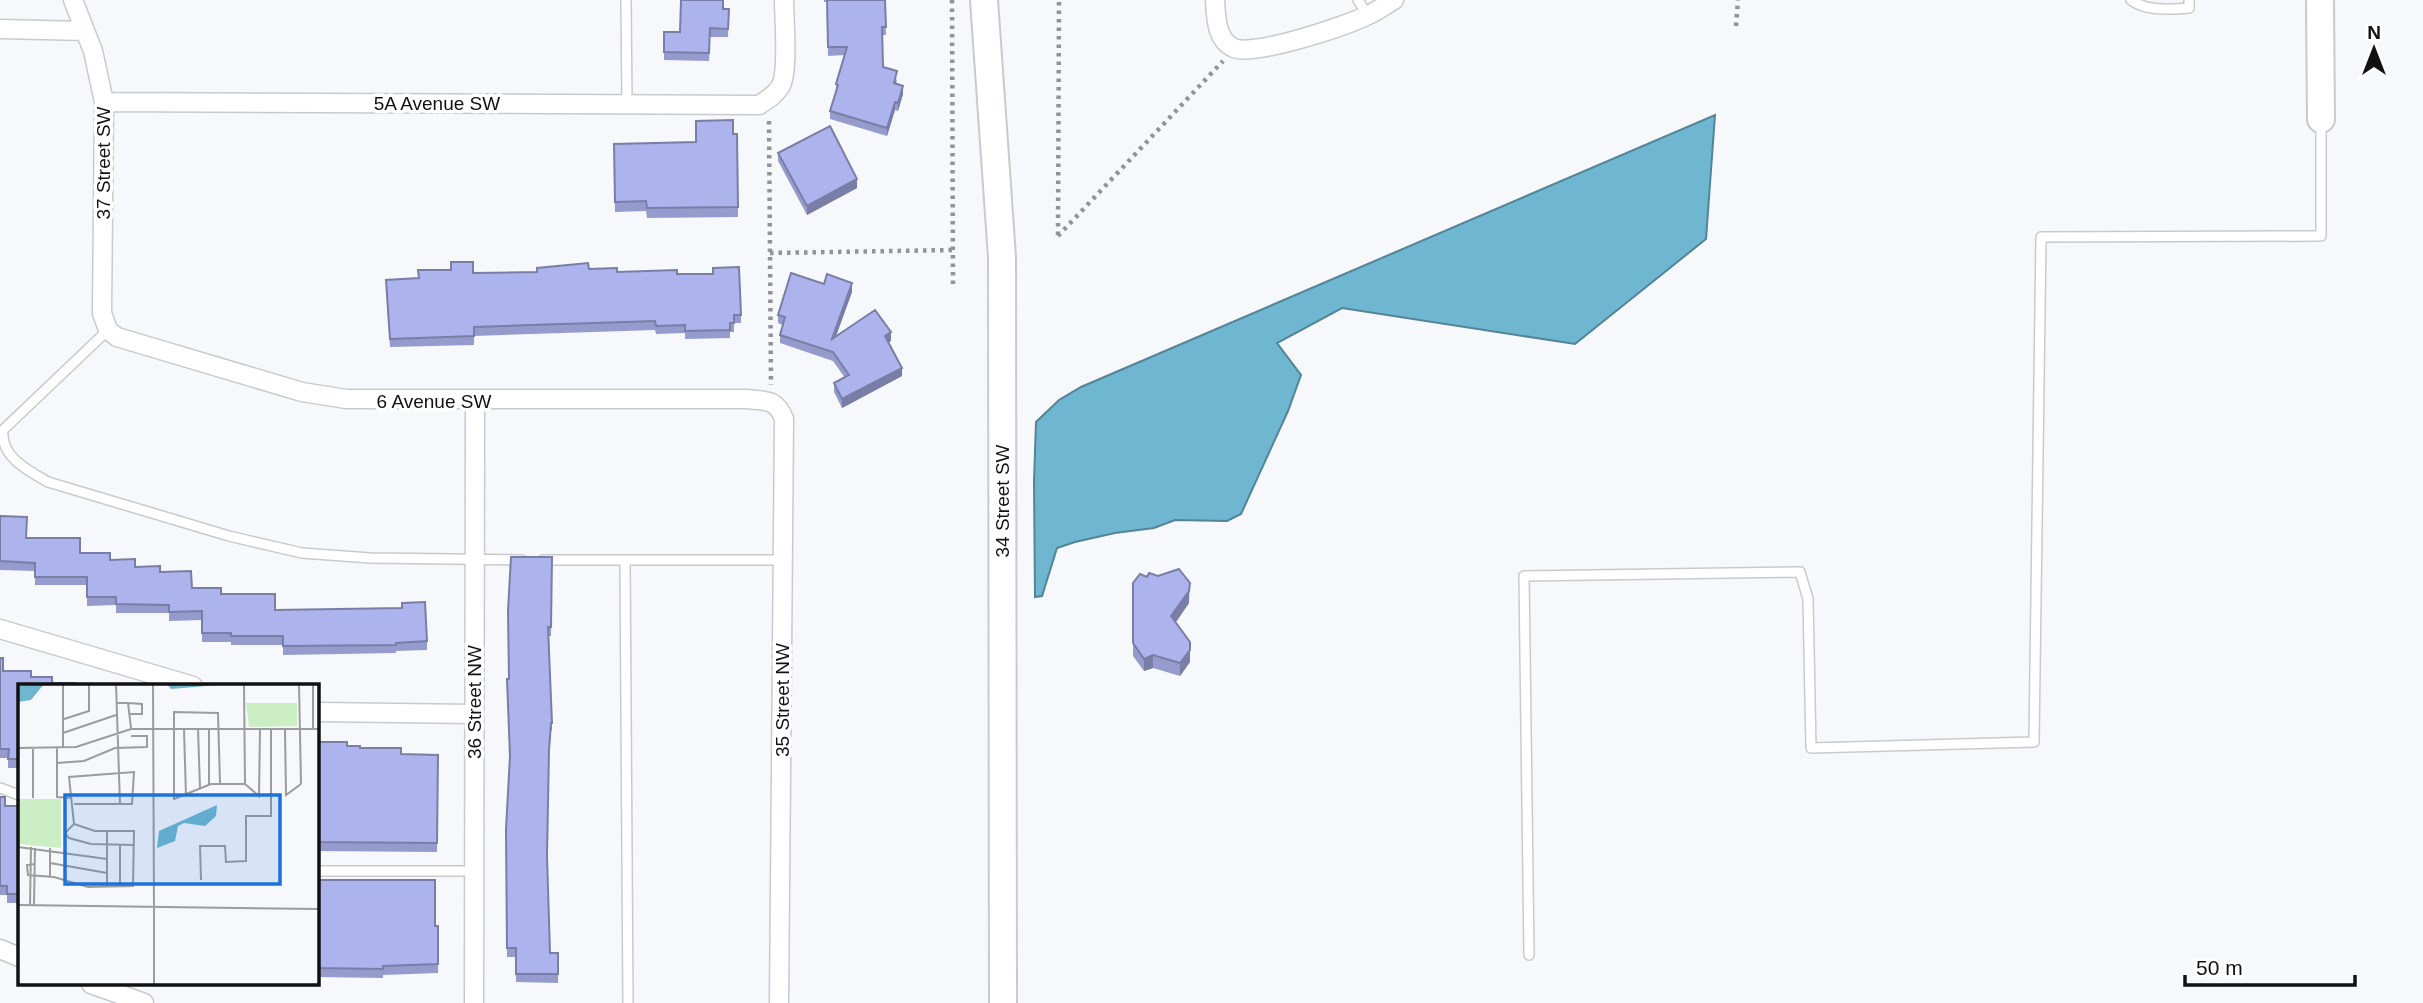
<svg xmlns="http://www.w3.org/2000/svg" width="2423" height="1003" viewBox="0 0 2423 1003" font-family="Helvetica,sans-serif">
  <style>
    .water { fill: #6fb6d1; stroke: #538498; stroke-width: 2 }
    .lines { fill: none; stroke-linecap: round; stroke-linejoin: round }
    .lane-casing { stroke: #c9cacd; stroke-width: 12 }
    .street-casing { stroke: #c9cacd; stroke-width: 21 }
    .secondary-casing { stroke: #c9cacd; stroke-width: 30 }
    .path { stroke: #929395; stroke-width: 4.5; stroke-dasharray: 3.5 5; stroke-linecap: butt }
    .lane { stroke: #fff; stroke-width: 9 }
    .street { stroke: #fff; stroke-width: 18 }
    .secondary { stroke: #fff; stroke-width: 26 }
    .wall { fill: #959bcc }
    .shaded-wall { fill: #797ea6 }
    .building { fill: #adb4ed; stroke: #797ea6; stroke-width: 2 }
    .labels { text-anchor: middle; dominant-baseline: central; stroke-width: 7; stroke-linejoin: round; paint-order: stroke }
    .street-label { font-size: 19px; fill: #111112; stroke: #fff }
    .inset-road { fill: none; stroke: #9b9c9e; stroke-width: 2 }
    .view { fill: #1e70da; fill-opacity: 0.15; stroke: #1e70da; stroke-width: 3.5 }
    .inset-edge { fill: none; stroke: #111112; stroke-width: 3.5 }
  </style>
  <rect width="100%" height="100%" fill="#f7f8fb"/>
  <!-- water -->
  <path class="water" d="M1715,115L1706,239L1575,344L1342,308L1277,343L1301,375L1288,411L1241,514L1227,521L1175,520L1154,528L1115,533L1075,542L1057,548L1042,596L1035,597L1034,481L1036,422L1059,400L1081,387Z"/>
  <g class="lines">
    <!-- lane casing -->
    <g class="lane-casing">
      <path id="lane" d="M626,0L627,104
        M1358,0L1368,16
        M2131,0C2148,12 2169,9 2189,8V0
        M108,330L3,430C0,457 29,471 48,482L229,536L302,553L370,558L522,560
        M543,560H783
        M625,561L628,1003
        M0,788L19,795
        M317,871H474
        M1529,955L1524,576L1800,572L1808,599L1811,748L2034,742L2041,237L2321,236V120"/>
    </g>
    <!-- street casing -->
    <g class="street-casing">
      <path id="street" d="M73,0L93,51L104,102L102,313L108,330L117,337L302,392L346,399H746C765,401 776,398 784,419L779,1003
        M1215,0C1216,17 1216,40 1234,48C1253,57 1345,26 1366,16C1376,12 1385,5 1394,0
        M0,29L85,31
        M104,102L759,105C767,100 775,95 780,87C789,74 784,19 784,0
        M0,629L193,686
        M317,712L474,714
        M0,949L19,957
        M91,984L144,1003
        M474,1003L475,401"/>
    </g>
    <!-- secondary casing -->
    <g class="secondary-casing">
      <path id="secondary" d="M984,0L1002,257L1003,1003
        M2320,0L2321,119"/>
    </g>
    <!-- path -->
    <path class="path" d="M952,0L953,289
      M1736,26L1738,0
      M769,121L771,385
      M1058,235L1059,0
      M1058,236L1223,61
      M770,253L953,250"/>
    <!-- lane -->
    <use href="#lane" class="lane"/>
    <!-- street -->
    <use href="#street" class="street"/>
    <!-- secondary -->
    <use href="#secondary" class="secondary"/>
  </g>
  <!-- wall -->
  <path class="wall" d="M824,0H885L886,35H882L883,67L897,80L896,84L903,94L898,111L895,110L887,136L830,119V111L836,93V84L844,55L828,56L827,2H824Z
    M723,9H729L728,37H710L709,61L664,60V32H680Z
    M733,134H737L738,217L647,218L646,211L615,212L614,144L696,142Z
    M778,153L857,188L807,215L778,161Z
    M589,269L617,272L677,274L741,315V323H734V332H730V338L685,339V333L656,334L655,330L474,336V345L390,347L386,289L418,278L473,273L537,272Z
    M824,284L852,292L836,336L891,341L889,342L902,376L842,408L834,392V383L845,378L833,361L780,343V335L783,325L778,323V315Z
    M0,516L26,538L80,553L110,560L135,567L160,572L192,588L221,594L275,610L427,641V650L396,651V653L283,655V645H231V642H202V620L169,621V613H116V605L87,606V585H35V571L0,570Z
    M552,557L551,636H549L552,731H551L549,758L547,859L550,953H558V983L516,982V957H507L506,829L510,759L509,679Z
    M1147,577L1190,583L1189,603L1176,622L1190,662L1180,676L1153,668L1144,671L1133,656V583Z
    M0,658L3,671L19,686V768H8V758H0Z
    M317,742L401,754L438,755L437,852L317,851Z
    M0,797L5,806H19V903H7V895H0Z
    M317,880L435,926H438V973L383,975V978L317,977Z"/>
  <!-- shaded-wall -->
  <path class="shaded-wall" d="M903,86V94L898,111V103Z
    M895,102V110L887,136V128Z
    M857,179V188L807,215V206Z
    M852,283V292L832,347V339Z
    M891,332V341L885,344V336Z
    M902,368V376L842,408V399Z
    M1189,591V603L1171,629V616Z
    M1190,650V662L1180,676V663Z
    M1153,655V668L1144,671V659Z"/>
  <!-- building -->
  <path class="building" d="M681,0H723V9H729L728,29L710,28L709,53L664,52V32H680Z
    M827,0H885L886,27H882L883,67L897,71L894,83L903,86L898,103L895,102L887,128L830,111L838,85L836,84L847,47H828Z
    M733,120V134H737L738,207L647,208L646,201L615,202L614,144L696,142V121Z
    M830,126L857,179L807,206L778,153Z
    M451,262H473V273L537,272V268L588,263L589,269L617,268V272L677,270V274H713V268L739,267L741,315H734V323H730V330L685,331V325L656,326L655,321L474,327V336L390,339L386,280L419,278L418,270H451Z
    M791,273L824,284L827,274L852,283L832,339L875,310L891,332L885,336L902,368L842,399L834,383L849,375L833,352L780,335L785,317L778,315Z
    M0,516L27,517L26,538H80V553H110V560L135,559V567L160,566V572L191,571L192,588H221V594H275V610L402,608V603L425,602L427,641L396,643V645L283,646V636H231V633H202V611L169,612V605L116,604V597H87V577H35V563L0,561Z
    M511,557H552L551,627H548L552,723H551L549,750L547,856L550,953H558V974H516V948H507L506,829L510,756L507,679H509L508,611Z
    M1179,569L1190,583L1189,591L1171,616L1190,642V650L1180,663L1153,655L1144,659L1133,643V583L1140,574L1147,577L1149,573L1158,576Z
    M0,658H3V671H31V677H52V683H74V686H19V759H8L9,749H0Z
    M317,742H347V746H360V748H401V754L438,755L437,843L317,842Z
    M0,797H5V806H19V894H7V886H0Z
    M317,880H435V926H438V964L383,966V969L317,968Z"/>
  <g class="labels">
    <!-- street labels -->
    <g class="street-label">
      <text x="437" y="103">5A Avenue SW</text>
      <text transform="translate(103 163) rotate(-90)">37 Street SW</text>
      <text x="434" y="401">6 Avenue SW</text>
      <text transform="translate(1002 501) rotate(-90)">34 Street SW</text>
      <text transform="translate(782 700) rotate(-90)">35 Street NW</text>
      <text transform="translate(474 702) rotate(-90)">36 Street NW</text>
    </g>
  </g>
  <!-- overview -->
  <g transform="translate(18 684)">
    <rect width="301" height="301" fill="#f7f8fb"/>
    <path d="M228,19H279V42L231,43ZM0,115H43V164L0,160Z" fill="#cbeec5"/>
    <path d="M26,0L13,16L0,18V2ZM149,0H212L153,5ZM199,121L198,132L187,142L166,139L160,142L157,157L139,164L141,147Z" fill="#6fb6d1"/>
    <path class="inset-road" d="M98,0L102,120M135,0L136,224M226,0L227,100M281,0L283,100M98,19H110L113,44M110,19L124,20V30H111M46,35L71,27V0M166,45L168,112M180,45L182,104M191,45V100M267,45L268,111L283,100M295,45V0M45,49L98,31M0,64L58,63L113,45H301M15,64V114M39,64V113L54,114M45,64V0M39,79L66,77L97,64L129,63V52H113M202,99L200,29L156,28V115L193,100H227M227,100L241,112L242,45M56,120H114L116,88L51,93L56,140M56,140L47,149L51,154L73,160L116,161M102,161V203M0,163L89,175M32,179L89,189M17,180L9,181L10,191L36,193L70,203L115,202L116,147H77L56,140M32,192V164M183,196L182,162H207L208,178L228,177V132H253V45M89,203V147M0,221L301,225M12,221L13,163M16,221L17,164M136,224V301"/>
    <path class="view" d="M47,111H262V200H47Z"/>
    <rect width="301" height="301" class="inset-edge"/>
  </g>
  <!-- north arrow -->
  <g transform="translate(2374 49)" stroke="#ffffff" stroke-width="5" paint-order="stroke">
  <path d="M0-5L12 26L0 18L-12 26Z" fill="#111112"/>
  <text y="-10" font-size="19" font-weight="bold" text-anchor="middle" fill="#111112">N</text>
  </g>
  <!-- scale -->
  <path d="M2185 975v10h170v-10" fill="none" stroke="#111112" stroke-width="3.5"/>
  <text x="2196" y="975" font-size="21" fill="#111112" stroke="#ffffff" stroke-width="5" paint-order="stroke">50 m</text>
</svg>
